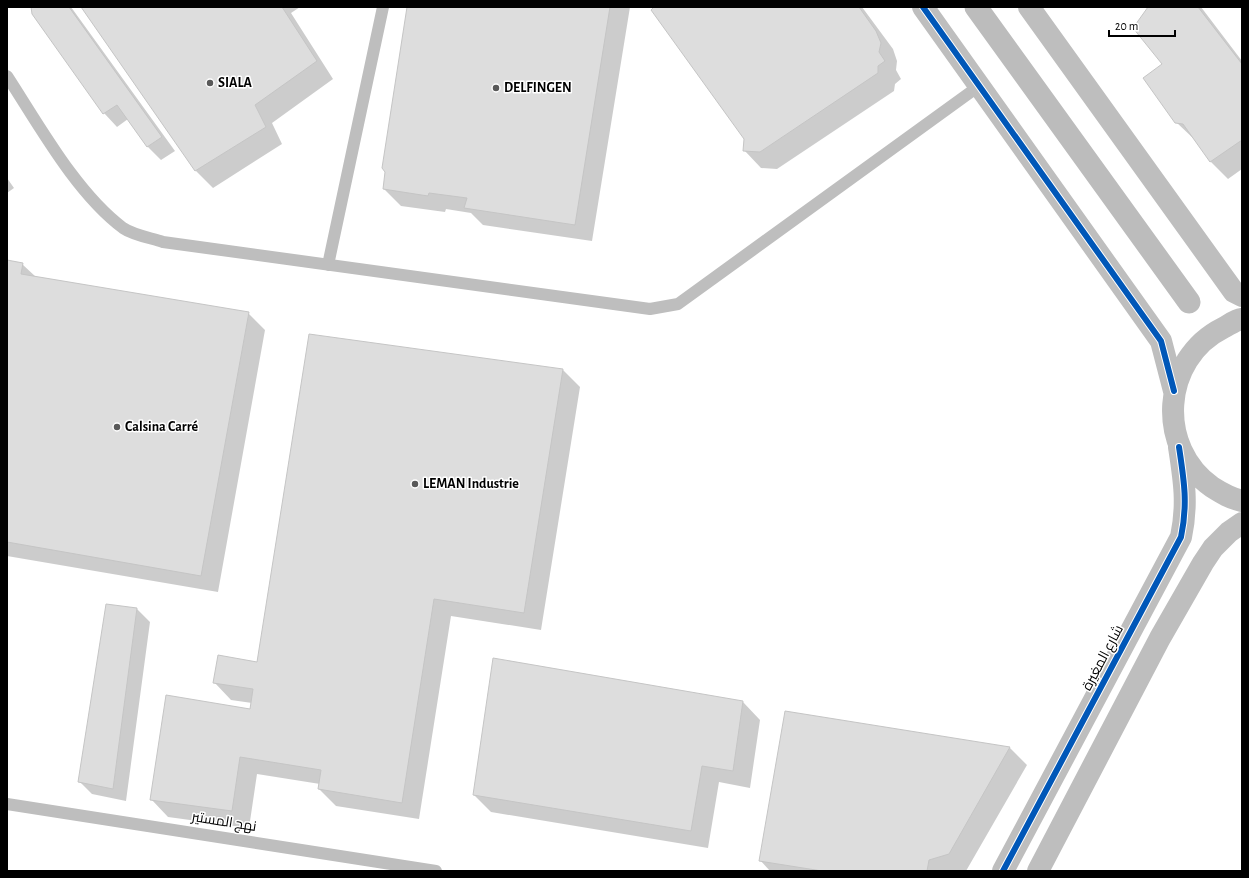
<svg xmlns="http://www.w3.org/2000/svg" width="1249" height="878" viewBox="0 0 1249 878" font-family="'Alegreya Sans',Cairo,sans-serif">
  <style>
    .shadow { fill: #0003 }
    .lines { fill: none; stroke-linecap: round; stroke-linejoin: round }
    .canal { stroke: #bcbcbc; stroke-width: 23 }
    .building { fill: #ddd; stroke: #c5c5c5 }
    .lane { stroke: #bebebe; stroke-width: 12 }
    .street { stroke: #bebebe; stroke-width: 22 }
    .cycleway-casing { stroke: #fff; stroke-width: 8 }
    .cycleway { stroke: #0057b8; stroke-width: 6 }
    .poi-dot { fill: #595959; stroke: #fff; stroke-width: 1.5 }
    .labels { text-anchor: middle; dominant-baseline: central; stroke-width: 3; stroke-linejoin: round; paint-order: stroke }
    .poi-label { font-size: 14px; font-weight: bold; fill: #000; stroke: #fff; text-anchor: start }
    .street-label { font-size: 14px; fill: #000; stroke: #fff }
  </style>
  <rect width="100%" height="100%" fill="#fff"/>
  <!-- shadow -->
  <path class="shadow" d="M32,7H71L175,151L161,160L148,147L128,119L117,127L104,113Z
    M82,7H300L291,13L333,79L272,123L282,144L213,188L196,171Z
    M408,7H630L592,241L483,225L471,213L446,209L445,212L401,206L384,189Z
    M656,7H862L893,49L897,61L896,70L901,79L895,84L894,91L777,169L761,168L744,150L745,138Z
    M1149,7H1201L1242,61V169L1228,179L1211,162L1195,140L1176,122L1164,64Z
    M7,178L14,188L7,193Z
    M7,261L22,264L36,277L248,313L265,330L218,592L7,556Z
    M563,370L580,387L541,630L451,616L419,819L336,806L319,789L320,784L257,774L249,828L168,817L151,799L250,710L252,703L231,700L214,682L258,663Z
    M137,609L150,622L126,801L92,794L79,781Z
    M743,702L760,720L750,788L719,782L708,848L491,812L474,795Z
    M786,712L1010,748L1027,765L966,871H770L760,860Z"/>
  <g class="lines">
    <!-- canal -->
    <path class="canal" d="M976,7L1189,302"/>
  </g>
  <!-- building -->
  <path class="building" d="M31,7H69L162,137L147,147L117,105L103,114L32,14Z
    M81,7H282L317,61L255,105L266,127L195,171Z
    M407,7H610L575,225L464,208L467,198L429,193L428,196L383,189L385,172L382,168Z
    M654,7H859L876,31L881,43L879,52L885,61L878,66V73L760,152L743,151L744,139L651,10Z
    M1148,7H1198L1242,64V140L1210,162L1183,124L1175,123L1143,78L1162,64L1133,28Z
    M7,260L23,263L21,274L249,312L201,576L7,542Z
    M309,334L563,369L524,613L434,599L402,803L318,789L321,770L240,757L232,811L150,800L166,695L250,709L253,689L213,683L218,655L257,662Z
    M106,604L137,608L113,789L78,782Z
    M493,658L743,701L733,771L702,766L691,831L473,795Z
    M785,711L1010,747L949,854L929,860L927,871H822L759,861Z"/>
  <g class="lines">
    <!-- lane -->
    <path class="lane" d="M7,76C39,125 76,193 123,228C133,235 151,238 163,242L650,309L678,304L979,86
      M328,265L383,7
      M7,804L436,871"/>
    <!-- street -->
    <path class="street" d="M923,7L1161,341L1174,391
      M1029,7L1234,292L1242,296
      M1242,319C1235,320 1229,325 1223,328C1161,359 1156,448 1212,487C1223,494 1230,498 1242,501
      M1003,871L1181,537C1188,504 1184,480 1179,447
      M1038,871L1160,638L1203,563L1213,548L1229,532L1242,523"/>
    <!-- cycleway casing -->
    <g class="cycleway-casing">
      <path id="cycleway" d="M923,7L1161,341L1174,391
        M1003,871L1181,537C1188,504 1184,480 1179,447"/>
    </g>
    <!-- cycleway -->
    <use href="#cycleway" class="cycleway"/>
  </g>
  <!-- markers -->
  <g class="poi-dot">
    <circle cx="210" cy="83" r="4"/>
    <circle cx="496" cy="88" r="4"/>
    <circle cx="117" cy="427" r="4"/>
    <circle cx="415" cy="484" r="4"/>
  </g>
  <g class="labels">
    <!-- poi labels -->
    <g class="poi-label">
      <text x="218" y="83">SIALA</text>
      <text x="504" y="88">DELFINGEN</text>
      <text x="125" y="427">Calsina Carré</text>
      <text x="423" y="484">LEMAN Industrie</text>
    </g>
    <!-- street labels -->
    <g class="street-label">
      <text transform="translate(1103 658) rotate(-62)">شارع المغيرة</text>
      <text transform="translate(224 822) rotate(9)">نهج المستير</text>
    </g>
  </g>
  <!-- border -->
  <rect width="1249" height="878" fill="none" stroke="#000000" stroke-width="16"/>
  <!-- scale -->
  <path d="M1109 30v6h66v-6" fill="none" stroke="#000000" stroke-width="2"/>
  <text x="1115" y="30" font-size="12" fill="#000000" stroke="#ffffff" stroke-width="3" paint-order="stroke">20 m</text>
</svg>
